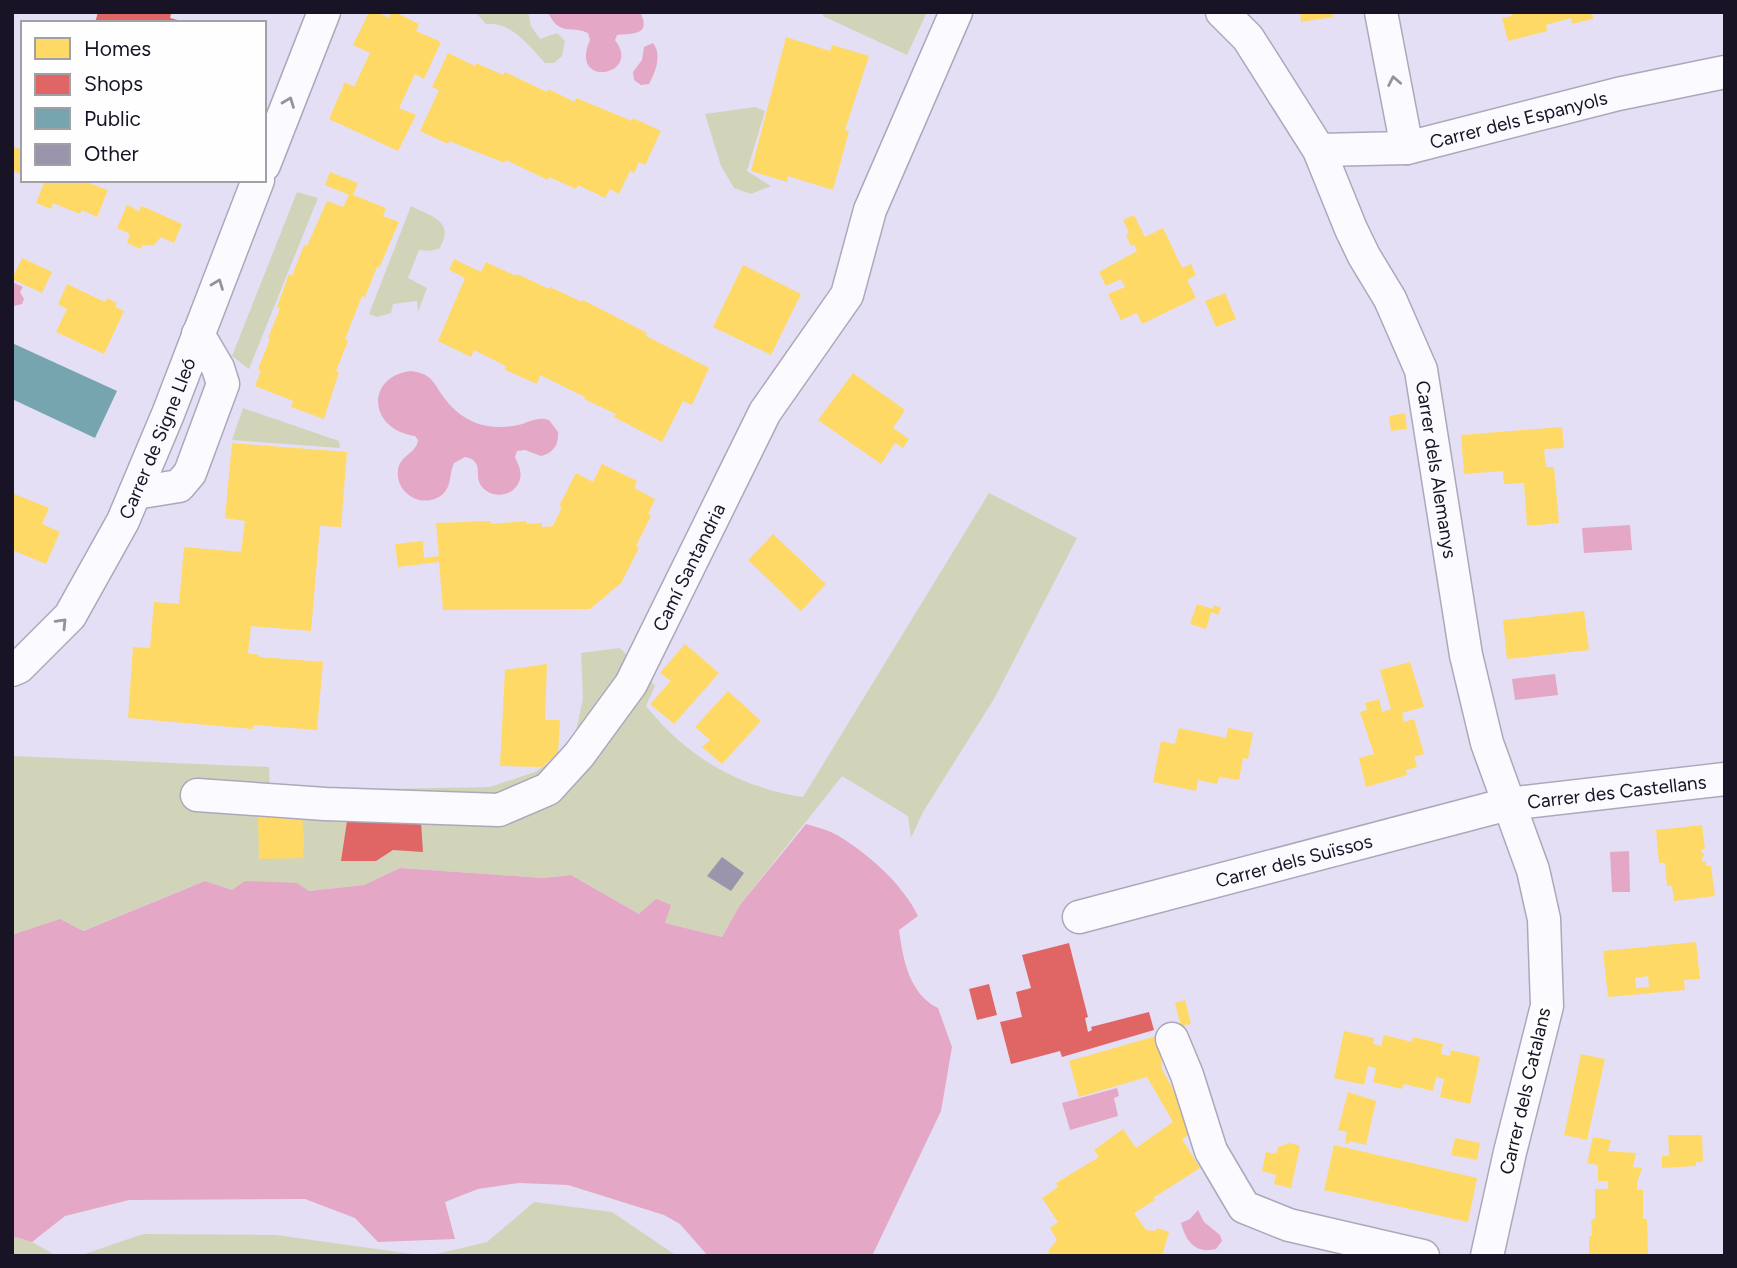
<svg xmlns="http://www.w3.org/2000/svg" width="1737" height="1268" viewBox="0 0 1737 1268" font-family="Figtree,sans-serif">
  <style>
    .green { fill: #d2d4ba }
    .water { fill: #e4a7c6 }
    .homes { fill: #ffd966; fill-rule: evenodd }
    .shops { fill: #e06666 }
    .public { fill: #76a5af }
    .building { fill: #9a94ac }
    .lines { fill: none; stroke-linecap: round; stroke-linejoin: round }
    .minor-casing { stroke: #aca8ba; stroke-width: 35 }
    .minor { stroke: #fbfafe; stroke-width: 32 }
    .oneway { stroke: #95929c }
    .labels { text-anchor: middle; dominant-baseline: central; stroke-width: 7; stroke-linejoin: round; paint-order: stroke }
    .street-label { font-size: 19px; fill: #181425; stroke: #fefefe }
  </style>
  <rect width="100%" height="100%" fill="#e4dff5"/>
  <!-- green -->
  <path class="green" d="M475,12H528L531,26L540,39L557,33L565,41L562,56L554,63H545C529,46 511,21 486,24Z
    M824,12H927L907,55L823,16Z
    M755,107L765,111L747,171L771,186L751,194L734,188L721,166L705,114Z
    M297,192L318,198L249,369L232,356Z
    M411,206C432,217 456,221 439,249L429,251L419,250L408,278L427,288L418,312L417,301L393,304L391,313L377,317L369,314Z
    M243,408L339,441L340,448L232,440Z
    M989,493L1077,538L994,699L923,812L911,838L908,816L842,776L740,905L722,937L665,923L639,914L571,875L544,878L400,868L364,885L309,891L296,883L232,890L205,881L82,931L34,929L12,935V756L269,767L270,791L490,787L535,772L562,754L576,731L583,698L581,653L620,648L655,686L646,706C687,757 738,787 803,797Z
    M534,1202L612,1212L677,1256H428L487,1242Z
    M143,1234L276,1235L427,1256H79Z
    M12,1236L32,1242L57,1256H12Z"/>
  <!-- water -->
  <path class="water" d="M548,12H640C653,37 629,33 617,35L615,40C643,76 568,89 590,40L588,33C571,25 559,37 548,12Z
    M653,43C662,55 656,71 649,84L641,85L634,80L633,72L642,60L644,47Z
    M12,282L23,287L20,292L24,299L22,304L14,306L12,309Z
    M411,371C434,374 433,384 446,400C453,410 464,418 476,423C489,428 504,428 518,425C530,422 537,416 549,420L558,432C559,445 553,453 541,456L525,450L517,451L515,457C518,464 522,471 520,479C515,498 489,500 480,484C476,476 480,468 475,462C472,458 469,458 465,457L454,463C449,474 452,485 443,494C425,510 395,495 398,470C400,455 417,453 418,440L415,436C367,429 366,376 411,371Z
    M1630,525L1632,550L1584,553L1582,528Z
    M1555,674L1558,695L1515,700L1512,679Z
    M806,824C816,827 828,830 837,835C867,853 903,884 918,916L899,930C903,959 909,994 938,1008L952,1047L941,1111L872,1256H708L680,1224L664,1215L568,1185L519,1183L478,1189L445,1202L455,1239L378,1242L355,1218L305,1199L129,1200L65,1216L32,1242L12,1236V935L60,919L83,931L205,881L232,890L245,881L297,883L309,891L364,885L400,868L544,878L571,875L639,914L656,899L671,905L665,923L722,937L740,905Z
    M1629,851L1630,892H1612L1610,852Z
    M1117,1088L1119,1096L1114,1098L1118,1116L1070,1130L1062,1103Z
    M1198,1210L1204,1222L1220,1235L1222,1241L1216,1249C1196,1254 1186,1242 1181,1223L1190,1219Z"/>
  <!-- homes -->
  <path class="homes" d="M369,12H377L389,18L391,12H395L419,24L416,31L441,42L424,79L415,74L399,108L416,115L398,151L329,119L345,82L354,87L370,53L353,45Z
    M1300,12H1332L1333,17L1301,22Z
    M1511,12H1592L1593,19L1572,24L1571,18L1546,25L1547,31L1508,41L1502,18L1512,16Z
    M786,37L830,51L832,45L869,56L845,130L849,131L833,190L788,176L787,182L751,171Z
    M448,53L475,66L476,63L503,75L505,72L547,92L548,89L575,102L576,98L632,121L633,118L661,131L645,165L639,162L634,173L630,171L619,194L610,189L605,198L578,185L576,189L549,177L548,180L506,160L505,163L449,141L448,144L420,131L439,90L432,87Z
    M12,146L23,150V175L12,170Z
    M330,172L358,183L353,195L386,208L383,216L399,222L379,268L377,267L365,297L362,296L345,339L348,341L336,371L339,372L324,419L291,407L293,401L255,386L261,371L258,369L270,339L268,338L280,308L277,307L289,274L292,276L304,245L307,246L327,201L343,207L349,195L325,185Z
    M45,180H80L108,190L97,217L82,210L80,214L53,203L51,209L36,203Z
    M127,205L139,211L142,206L182,224L174,243L161,237L153,246L142,245L141,249L127,243L130,234L117,228Z
    M1134,215L1145,237L1163,228L1182,268L1191,264L1196,275L1187,280L1196,298L1142,324L1137,313L1121,320L1108,294L1125,287L1121,279L1106,286L1099,272L1137,251L1134,244L1131,246L1126,235L1129,233L1123,220Z
    M22,258L52,272L42,293L12,279Z
    M454,259L481,272L486,262L516,276L517,274L549,289L550,287L582,302L583,300L647,333L646,336L709,368L692,405L683,401L662,442L614,417L616,414L584,399L585,397L540,375L537,384L505,370L506,366L474,350L471,357L438,341L465,278L449,270Z
    M743,265L801,294L771,355L713,327Z
    M67,284L105,302L107,298L117,303L115,307L124,311L104,354L56,332L67,309L58,304Z
    M1225,293L1236,319L1216,327L1205,301Z
    M853,373L905,410L893,428L909,439L903,448L895,443L881,464L818,420Z
    M1405,413L1407,429L1391,431L1389,416Z
    M1562,427L1564,448L1544,449L1546,467H1554L1559,523L1527,526L1524,483L1504,484L1503,471L1464,474L1461,435Z
    M232,443L347,452L341,527L320,526L311,631L251,626L248,653L259,655V657L323,662L317,730L253,725V729L128,718L133,647L150,648L154,602L179,604L184,547L241,552L245,521L225,518Z
    M602,464L637,481L634,488L655,499L648,514L651,516L636,546L639,548L621,583L590,609L443,610L439,562L398,567L395,544L423,541L424,558L439,556L436,523L491,521V524L526,521L527,524L542,523V527L553,526L562,507L559,506L576,473L593,482Z
    M12,493L49,508L42,524L60,532L46,564L12,550Z
    M773,534L826,584L801,611L748,560Z
    M1197,604L1213,609L1214,605L1221,608L1218,615L1211,612L1206,629L1190,624Z
    M1584,611L1589,650L1507,659L1503,620Z
    M685,644L719,673L674,724L650,704L671,681L660,673Z
    M1410,662L1424,707L1402,713L1404,722L1414,719L1424,754L1414,757L1417,767L1406,770L1407,775L1366,787L1359,758L1374,754L1360,712L1367,710L1365,703L1379,699L1382,712L1391,709L1380,670Z
    M547,664L545,720H560L558,753L542,767L500,766L505,670Z
    M728,691L761,721L722,764L702,747L710,740L695,727Z
    M1179,728L1226,738L1228,728L1253,733L1248,759L1243,758L1239,780L1219,777L1217,784L1198,780L1196,791L1153,782L1161,741L1175,744Z
    M258,814L302,817L304,839L303,858L259,859Z
    M1702,825L1705,849L1700,850L1704,855L1701,861H1706V866H1711L1715,896L1674,901L1672,886H1667L1665,863H1659L1656,830Z
    M1696,942L1700,979L1684,980L1685,990L1608,997L1603,951ZM1648,976L1649,987L1636,988L1635,978Z
    M1185,1000L1191,1024L1181,1026L1175,1003Z
    M1344,1031L1374,1038L1373,1044L1381,1046L1384,1035L1412,1042L1413,1037L1443,1044L1441,1054L1450,1056L1451,1050L1480,1057L1470,1104L1440,1097L1444,1079L1436,1077L1433,1091L1404,1084L1402,1089L1373,1082L1376,1068L1368,1066L1364,1085L1334,1078Z
    M1160,1035L1162,1069L1195,1131L1182,1139L1200,1168L1153,1198L1155,1200L1134,1213L1146,1230L1156,1231L1157,1228L1169,1232L1162,1256H1047L1050,1248L1057,1240L1050,1228L1058,1222L1042,1198L1058,1187L1056,1183L1099,1157L1094,1150L1123,1129L1136,1148L1173,1122L1147,1077L1079,1097L1069,1061Z
    M1581,1054L1605,1059L1587,1140L1564,1135Z
    M1348,1092L1376,1101L1366,1145L1350,1141L1349,1144L1345,1143L1347,1132L1338,1130Z
    M1668,1135H1702L1703,1162H1696V1166L1662,1168V1156H1669Z
    M1593,1137L1611,1140L1608,1151L1636,1153L1633,1167L1642,1168L1637,1182V1190H1643V1219H1647L1648,1255L1589,1256V1236H1592L1591,1219H1595V1189H1608V1181H1598V1165L1587,1163Z
    M1455,1138L1480,1143L1477,1160L1451,1155Z
    M1290,1143L1300,1146L1291,1188L1274,1184L1276,1175L1262,1171L1266,1152L1276,1154L1278,1147Z
    M1334,1145L1477,1178L1468,1222L1324,1190Z"/>
  <!-- shops -->
  <path class="shops" d="M98,12H164L171,14L170,18L189,23H95Z
    M347,821L421,822L423,852L393,850L376,861H341Z
    M1069,943L1088,1017L1085,1018L1088,1032L1092,1030L1091,1027L1149,1012L1154,1030L1062,1057L1060,1051L1011,1064L1000,1022L1022,1017L1016,992L1031,988L1022,955Z
    M989,984L997,1015L977,1020L969,989Z"/>
  <!-- public -->
  <path class="public" d="M12,343L117,391L95,438L12,399Z"/>
  <!-- building -->
  <path class="building" d="M722,857L744,873L731,891L707,876Z"/>
  <g class="lines">
    <!-- minor casing -->
    <g class="minor-casing">
      <g id="minor">
        <path id="s1" d="M1222,12L1248,38L1319,150L1351,229L1364,256L1390,299L1421,370L1466,655L1487,743L1533,870L1544,919L1547,1006L1510,1152L1487,1256"/>
        <path d="M1381,12L1407,148"/>
        <path id="s2" d="M1319,150L1407,148L1618,94L1725,72"/>
        <path d="M264,165L324,12"/>
        <path d="M135,493L179,486L190,473L223,384L218,368L198,334"/>
        <path id="s3" d="M12,670L19,667L70,616L123,521L168,414L258,180"/>
        <path id="s4" d="M197,795L325,804L499,810L548,789L579,755L631,684L765,412L847,295L870,210L956,12"/>
        <path id="s5" d="M1079,917L1508,804L1725,779"/>
        <path d="M1172,1039L1187,1075L1211,1151L1244,1207L1289,1225L1423,1256"/>
      </g>
    </g>
    <!-- minor -->
    <use href="#minor" class="minor"/>
  </g>
  <!-- one-way arrows -->
  <defs><path id="oneway-chevron" d="M-2-3.5L2.5 0L-2 3.5" fill="none" stroke-width="1.6" stroke-linecap="round" stroke-linejoin="round" transform="scale(1.75)"/></defs>
  <g class="oneway">
    <use href="#oneway-chevron" transform="translate(1394 81) rotate(-101)"/>
    <use href="#oneway-chevron" transform="translate(289 102) rotate(-69)"/>
    <use href="#oneway-chevron" transform="translate(218 284) rotate(-69)"/>
    <use href="#oneway-chevron" transform="translate(62 623) rotate(-46)"/>
  </g>
  <g class="labels">
    <!-- street labels -->
    <g class="street-label">
      <text stroke="none"><textPath href="#s2" startOffset="203">Carrer dels Espanyols</textPath></text>
      <text stroke="none"><textPath href="#s3" startOffset="278">Carrer de Signe Lleó</textPath></text>
      <text stroke="none"><textPath href="#s1" startOffset="513">Carrer dels Alemanys</textPath></text>
      <text stroke="none"><textPath href="#s4" startOffset="620">Camí Santandria</textPath></text>
      <text stroke="none"><textPath href="#s5" startOffset="553">Carrer des Castellans</textPath></text>
      <text stroke="none"><textPath href="#s5" startOffset="222">Carrer dels Suïssos</textPath></text>
      <text transform="translate(1525 1091) rotate(-77)">Carrer dels Catalans</text>
    </g>
  </g>
  <!-- border -->
  <rect width="1737" height="1268" fill="none" stroke="#181425" stroke-width="28"/>
  <!-- legend -->
  <rect x="21" y="21" width="245" height="161" fill="#fefefe" stroke="#a2a0a7" stroke-width="2"/>
  <rect x="35" y="38" width="35" height="21" fill="#ffd966" stroke="#a2a0a7" stroke-width="2"/>
  <text x="84" y="56" font-size="21" fill="#181425">Homes</text>
  <rect x="35" y="74" width="35" height="21" fill="#e06666" stroke="#a2a0a7" stroke-width="2"/>
  <text x="84" y="91" font-size="21" fill="#181425">Shops</text>
  <rect x="35" y="108" width="35" height="21" fill="#76a5af" stroke="#a2a0a7" stroke-width="2"/>
  <text x="84" y="126" font-size="21" fill="#181425">Public</text>
  <rect x="35" y="144" width="35" height="21" fill="#9a94ac" stroke="#a2a0a7" stroke-width="2"/>
  <text x="84" y="161" font-size="21" fill="#181425">Other</text>
</svg>
